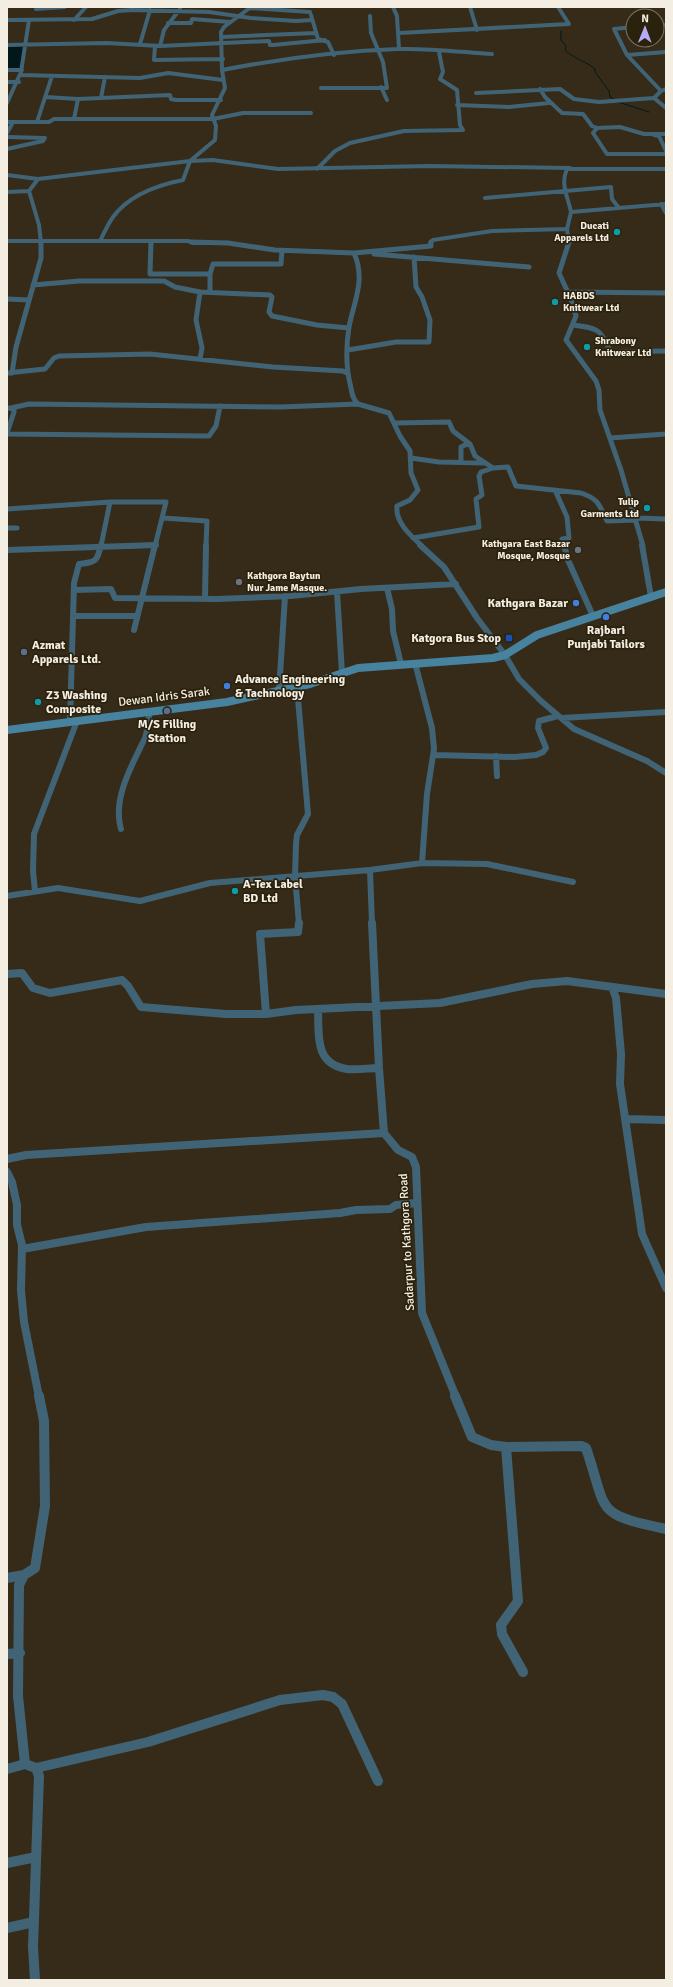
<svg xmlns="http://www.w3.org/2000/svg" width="673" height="1987" viewBox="0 0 673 1987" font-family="Signika,sans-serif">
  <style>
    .water { fill: #02171c }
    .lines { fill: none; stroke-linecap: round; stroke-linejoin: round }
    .stream { stroke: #02171c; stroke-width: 1 }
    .minor-far4 { stroke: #406476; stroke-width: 4 }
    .minor-far3 { stroke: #406476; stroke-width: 5 }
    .minor-far2 { stroke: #406476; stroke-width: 6 }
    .minor-far1 { stroke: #406476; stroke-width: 8 }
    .minor { stroke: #406476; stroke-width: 10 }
    .secondary { stroke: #47829e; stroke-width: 8 }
    .culture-dot { fill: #0f9aa8; stroke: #2b220e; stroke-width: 1.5 }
    .worship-dot { fill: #6b7280; stroke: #2b220e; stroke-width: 1.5 }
    .shop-dot { fill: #3f7fe0; stroke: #2b220e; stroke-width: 1.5 }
    .transit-dot { fill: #1a4fb4; stroke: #2b220e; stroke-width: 1.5 }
    .service-dot { fill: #5c6f8a; stroke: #2b220e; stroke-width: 1.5 }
    .labels { text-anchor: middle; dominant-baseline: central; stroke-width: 3.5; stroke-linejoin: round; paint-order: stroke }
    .far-poi-label { font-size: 10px; font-weight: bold; fill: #f4ede1; stroke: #2b220e; text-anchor: end }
    .poi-label { font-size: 12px; font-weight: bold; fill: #f4ede1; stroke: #2b220e; text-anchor: start }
    .street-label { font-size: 12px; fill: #f4ede1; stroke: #2b220e }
  </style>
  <rect width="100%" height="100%" fill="#362b18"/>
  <!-- water -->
  <path class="water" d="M21,45L24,47L20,68L7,69V46Z"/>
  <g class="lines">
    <!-- stream -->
    <path class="stream" d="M561,31V40L566,46L565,50C574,59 586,61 595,69V72L609,91L610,97L615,100
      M618,102L649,112"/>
    <!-- minor-far4 -->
    <path class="minor-far4" d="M393,7L397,16L399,49
      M470,7L477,30
      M250,8L310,12
      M36,9L65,7
      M311,15L318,39L328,42L334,55
      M7,20L92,19L118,11L132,10L209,12L251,18L296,21L311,20
      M74,20L86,7
      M168,23H191L192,19L230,22
      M657,26L666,25
      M633,27L614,29L627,55L666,52
      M399,33L569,24L558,7
      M221,37L316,33
      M140,44L150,10
      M7,45L107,43L160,46L269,41L270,45H273L325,40
      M155,46L154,60L223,59
      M160,46L164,30L180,9
      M627,55L661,91
      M7,70H22
      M222,70C279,59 339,51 398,49C429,48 461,52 492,54
      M21,75L140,78L168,73L223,80
      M7,82H19
      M381,87L387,100
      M321,88H387L383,62L371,33L370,16
      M540,89L545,97L562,113L583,114L592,126L597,128L620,127L644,134H666
      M476,93L560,89L574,99L599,102L654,98L661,91L666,89
      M46,97L78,99
      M101,98L170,95L171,99L176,100H221
      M654,98L666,108
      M7,103L21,72L29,20
      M457,105L509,107L549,103
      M74,119L78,99L101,98L105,77
      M7,122H49L54,119H213L243,113H311
      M37,122L52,76
      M597,128L593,133L607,154H666
      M7,133L13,122
      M654,135L659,136L666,151
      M7,137L45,138L43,141L7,149
      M190,161L215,140L216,126L212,115L225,88L222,70L221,32L224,27L251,7
      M317,169L335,151L350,143L404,131L463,130L460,125L457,90L440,79L443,72L439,52
      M7,175L38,179
      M29,191L39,225L41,243
      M7,192L29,191L38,179L190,161L213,160L278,169L429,166L570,168
      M485,198L611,187L612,199L619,208
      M661,204L666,213
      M571,212C568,197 560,184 567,169H666
      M7,241H188L194,243H228
      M100,241C104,233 108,224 113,217C129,195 158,185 183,180L190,161
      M151,243V241
      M430,243L433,240L492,231L567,229
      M569,243L567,229L571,212L666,204"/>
    <!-- minor-far3 -->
    <path class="minor-far3" d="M151,242L150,274H210V291
      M191,242L228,243L275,250L354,253L431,246V242
      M569,242L559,273L570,297L576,316L566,340L596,381L599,390L600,410L621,470L643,546
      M354,253C366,280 354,301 349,327C346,346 346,369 351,388C352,394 353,400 358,404L389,413L400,436L410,451L411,473L418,490L410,500L397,506C395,522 410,535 422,546
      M374,254L529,267
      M210,274L213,264H281L282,250
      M33,285L79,281H164L175,287L200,292L196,320L202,348L200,359
      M200,292L270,295L272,297L269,312L272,316L317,325L349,328
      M568,292L666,293
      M7,299L29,300
      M573,325C597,328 602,329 610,352L666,351
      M348,350L396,342H429L430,320L422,297L416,287L414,257
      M7,373L45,369L54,358L59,356L150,354L273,367L343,371L347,373
      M12,373L16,347L41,258V242
      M11,408L29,404L281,407L358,404
      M395,423L449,422L453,431L470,444L475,456L493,468L508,467L516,486L581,493C599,499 599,505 607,521L636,520
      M7,433L14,412V409L8,408
      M7,434L209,436L216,426L220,406
      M610,438L666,434
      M411,458L439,462L485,463
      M461,462V447L469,443
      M555,490L567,517L569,538L562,539L564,546
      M7,509L110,502H166L155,546
      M163,518L207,521L206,546
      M635,518L666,519
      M7,528H17
      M413,538L479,527L476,499L482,495L479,476L481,472L493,468
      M101,546L110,502
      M127,546L156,545"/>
    <!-- minor-far2 -->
    <path class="minor-far2" d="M420,545L444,567L477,618L505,655L519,679L541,701L574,729L647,761L666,773
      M564,545L568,560L593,616
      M642,545L651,597
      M7,550L156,545
      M387,588L392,609L393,631L401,664
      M74,590L111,589L115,598L217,599L291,596L361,589L456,584
      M337,592L342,673
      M205,599L206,545
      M73,616H137
      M134,630L155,545
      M297,687L308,814L297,835L296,844L295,876L299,924
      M279,691L285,596
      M562,718L666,712
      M70,722L74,583L79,564C96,562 97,562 101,545
      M435,755L514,757L536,755L543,752L546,748L538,728L539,721L558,716
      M496,756L497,776
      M121,829C112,799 132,765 145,738C148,731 148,719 150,711
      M422,863L487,864L573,882
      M35,891L33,871L34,834L77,721
      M7,896L58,888L140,901L210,883L370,870
      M372,924L370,870L422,863L427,794L434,749L432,728L415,663"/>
    <!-- minor-far1 -->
    <path class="minor-far1" d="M372,923L379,1068L384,1133L398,1150L412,1157L416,1167L422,1313L456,1397
      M7,974L22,973L33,988L50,993L122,980L128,986L141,1007L226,1014H266L296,1010L440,1003L532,984L567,981L666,994
      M612,987L616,998L621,1054L620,1084L642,1234L666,1288
      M318,1009C319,1035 314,1064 347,1069C358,1070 369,1068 379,1068
      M266,1014L260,934L298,932L299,923
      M625,1119L666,1120
      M7,1159L26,1155L384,1133
      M7,1172L12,1182L17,1205V1225L22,1245L21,1290L24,1322L39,1397
      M22,1249L146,1227L340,1213L356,1210L390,1209L396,1205L416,1203"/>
    <!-- minor -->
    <path class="minor" d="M455,1396L472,1437L491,1445L506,1447L581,1446L586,1448C608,1512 593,1514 666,1529
      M506,1447L518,1601L501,1625L502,1634L523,1672
      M7,1578L24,1575
      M7,1654L20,1653
      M36,1768L148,1742L280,1700L323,1695L333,1697L342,1704L378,1781
      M7,1769L25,1764
      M7,1863L36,1857
      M7,1928L34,1922
      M35,1980L33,1947L39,1776L36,1768L25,1764L18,1696L19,1585L24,1575L35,1568L45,1506L44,1421L39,1396"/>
    <!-- secondary -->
    <path class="secondary" d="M7,730L227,702L310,684L358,668L493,658L505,655L537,635L666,592"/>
  </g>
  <!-- markers -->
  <g class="culture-dot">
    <circle cx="617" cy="232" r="4"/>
    <circle cx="555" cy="302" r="4"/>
    <circle cx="587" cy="347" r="4"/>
    <circle cx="647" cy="508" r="4"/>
    <circle cx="38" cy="702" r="4"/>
    <circle cx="235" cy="891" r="4"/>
  </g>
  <g class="worship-dot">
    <circle cx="578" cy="550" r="4"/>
    <circle cx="239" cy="582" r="4"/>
  </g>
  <g class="shop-dot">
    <circle cx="576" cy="603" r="4"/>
    <circle cx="606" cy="617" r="4"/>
    <circle cx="227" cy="686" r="4"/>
  </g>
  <rect class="transit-dot" x="505" y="634" width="8" height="8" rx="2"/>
  <g class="service-dot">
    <circle cx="24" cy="652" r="4"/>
    <circle cx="167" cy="711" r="4"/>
  </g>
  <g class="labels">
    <!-- far-poi labels -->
    <g class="far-poi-label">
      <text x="609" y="226">Ducati<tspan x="609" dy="12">Apparels Ltd</tspan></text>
      <text x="563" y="296" text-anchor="start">HABDS<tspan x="563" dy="12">Knitwear Ltd</tspan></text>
      <text x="595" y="341" text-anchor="start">Shrabony<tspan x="595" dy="12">Knitwear Ltd</tspan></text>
      <text x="639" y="502">Tulip<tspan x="639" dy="12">Garments Ltd</tspan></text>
      <text x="570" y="544">Kathgara East Bazar<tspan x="570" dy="12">Mosque, Mosque</tspan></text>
      <text x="247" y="576" text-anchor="start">Kathgora Baytun<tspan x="247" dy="12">Nur Jame Masque.</tspan></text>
    </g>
    <!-- poi labels -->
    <g class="poi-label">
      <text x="568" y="603" text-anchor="end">Kathgara Bazar</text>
      <text x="606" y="630" text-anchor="middle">Rajbari<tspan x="606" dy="14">Punjabi Tailors</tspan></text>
      <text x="501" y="638" text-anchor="end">Katgora Bus Stop</text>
      <text x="32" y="645">Azmat<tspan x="32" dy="14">Apparels Ltd.</tspan></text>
      <text x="235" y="679">Advance Engineering<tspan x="235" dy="14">&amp; Tachnology</tspan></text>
      <text x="46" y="695">Z3 Washing<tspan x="46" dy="14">Composite</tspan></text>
      <text x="167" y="724" text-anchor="middle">M/S Filling<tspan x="167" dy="14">Station</tspan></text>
      <text x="243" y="884">A-Tex Label<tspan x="243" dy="14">BD Ltd</tspan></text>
    </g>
    <!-- street labels -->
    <g class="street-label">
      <text transform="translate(164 697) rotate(-7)">Dewan Idris Sarak</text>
      <text transform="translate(407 1242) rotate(-93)">Sadarpur to Kathgora Road</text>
    </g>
  </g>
  <!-- border -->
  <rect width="673" height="1987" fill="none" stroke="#f4ede1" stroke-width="16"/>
  <!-- north arrow -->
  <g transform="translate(645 28) rotate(1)"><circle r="19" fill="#2b220e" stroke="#7b7362"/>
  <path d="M0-3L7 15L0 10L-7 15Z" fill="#b5acf9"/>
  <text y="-6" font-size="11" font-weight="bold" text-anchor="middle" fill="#f4ede1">N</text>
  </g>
</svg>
